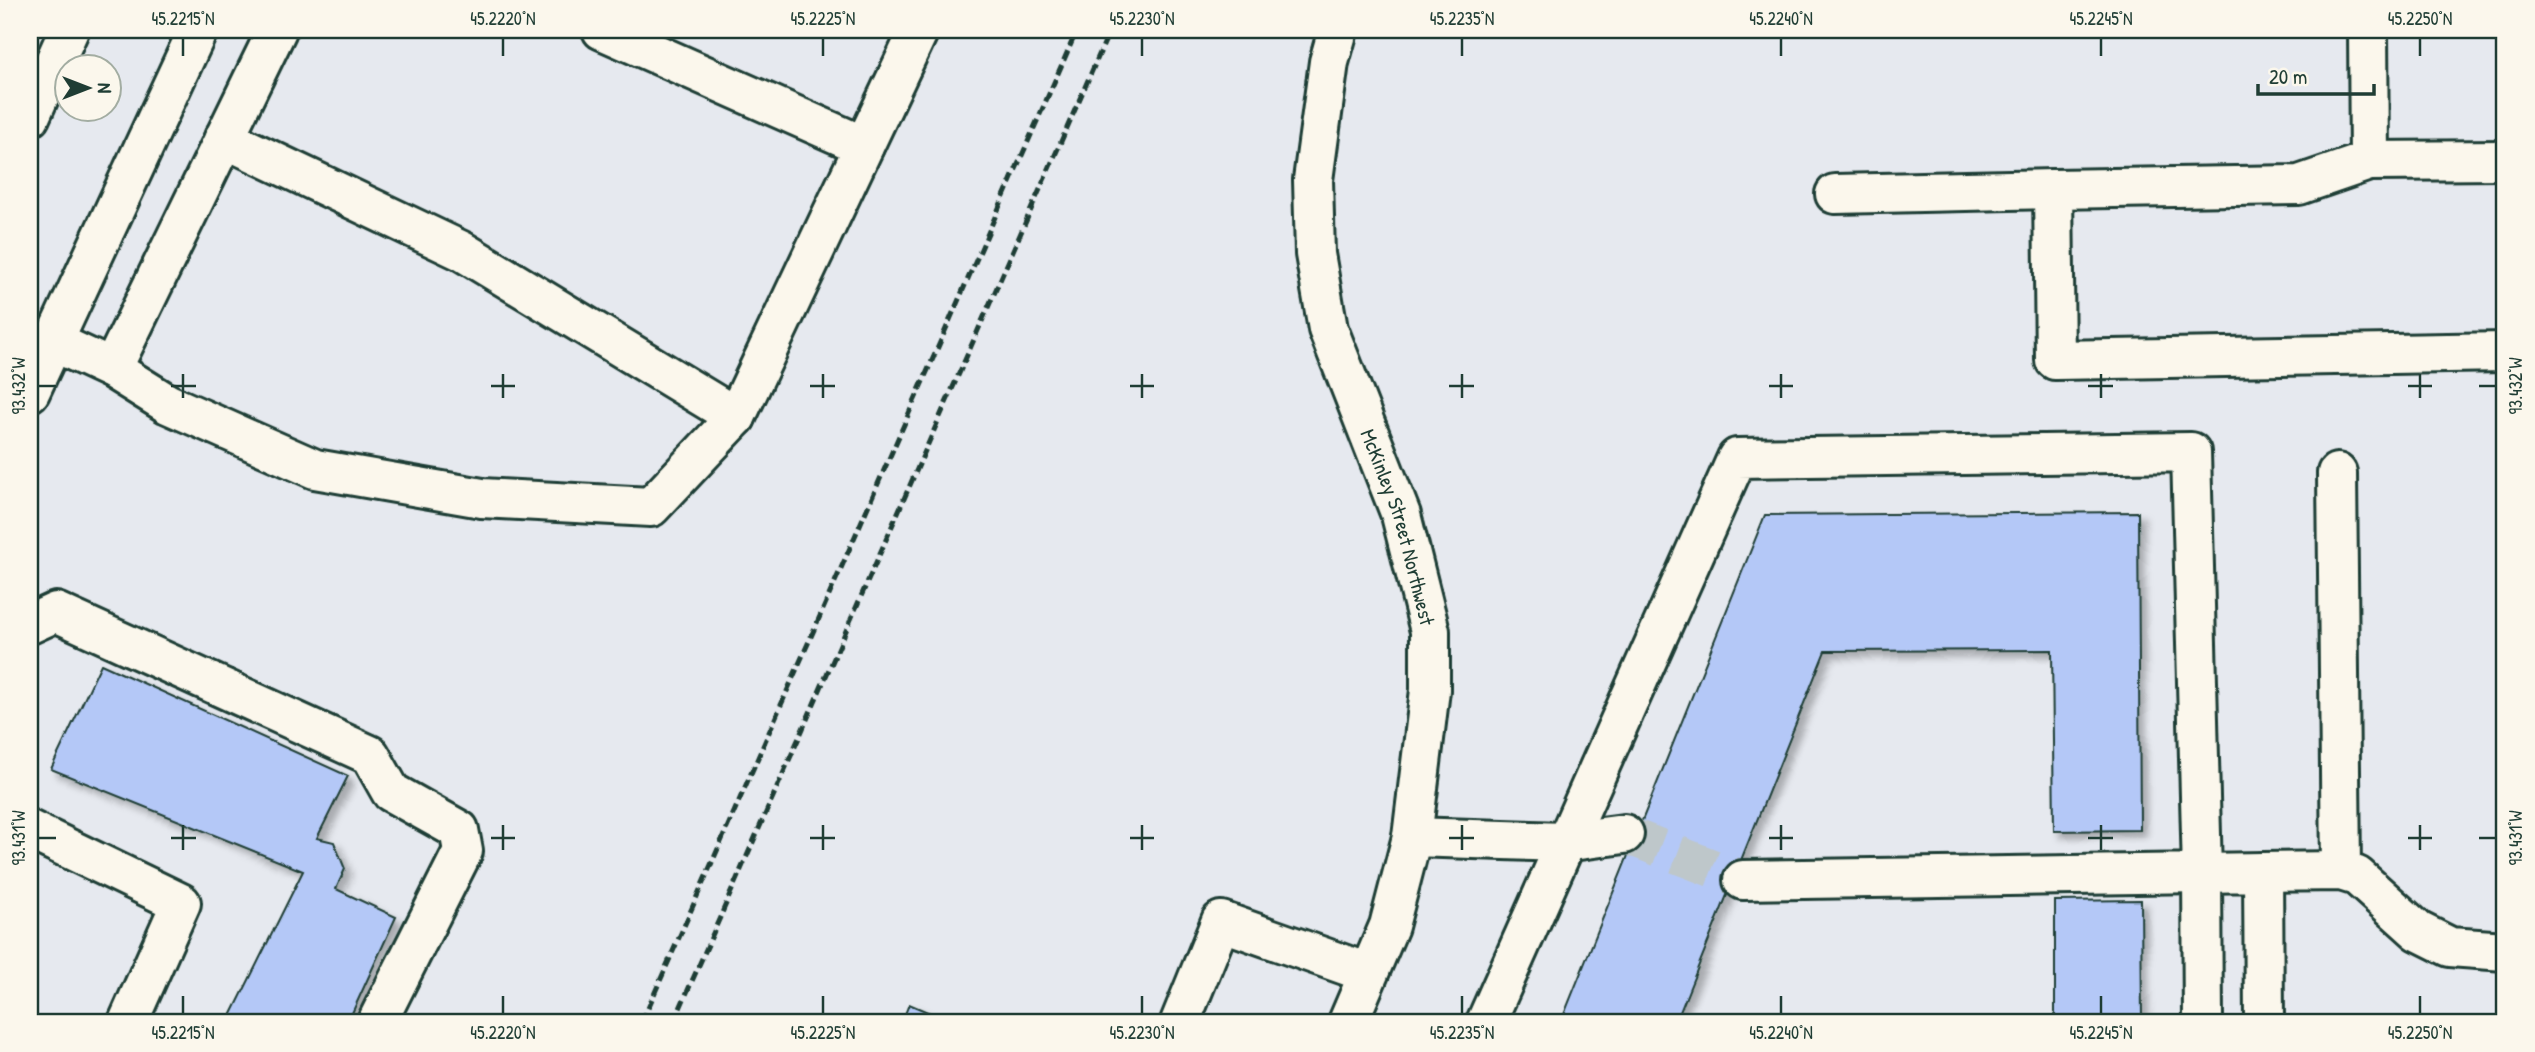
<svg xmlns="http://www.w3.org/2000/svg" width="2535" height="1052" viewBox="0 0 2535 1052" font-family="'Patrick Hand',sans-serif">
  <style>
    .building { fill: #b4c8f7; stroke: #1f3d34; stroke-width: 2; filter: url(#shadow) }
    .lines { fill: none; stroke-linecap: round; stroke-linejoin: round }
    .minor-tunnel { stroke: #bec7ca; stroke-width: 38; stroke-dasharray: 38 19; stroke-linecap: butt }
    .minor-casing { stroke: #1f3d34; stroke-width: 44 }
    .highway-casing { stroke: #1f3d34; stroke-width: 44 }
    .minor { stroke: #fbf7ec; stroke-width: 38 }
    .highway { stroke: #fbf7ec; stroke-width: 38 }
    .rail { stroke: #1f3d34; stroke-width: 5; stroke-dasharray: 10 5; stroke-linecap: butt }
    .ticks { fill: none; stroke: #1f3d34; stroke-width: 2.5 }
    .labels { text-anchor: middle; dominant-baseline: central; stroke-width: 5; stroke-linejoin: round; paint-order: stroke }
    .street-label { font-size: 21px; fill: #1f3d34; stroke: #fbf7ec }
    .neatline { fill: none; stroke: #1f3d34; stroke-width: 2.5 }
    .ticks-label { font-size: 18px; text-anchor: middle; fill: #1f3d34 }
  </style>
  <defs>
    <filter id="shadow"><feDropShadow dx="6" dy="6" stdDeviation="3.5" flood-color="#0004"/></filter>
  </defs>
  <rect width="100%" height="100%" fill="#e6e9ef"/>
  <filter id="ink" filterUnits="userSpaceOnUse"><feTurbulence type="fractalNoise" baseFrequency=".0143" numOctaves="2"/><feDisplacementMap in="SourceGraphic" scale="14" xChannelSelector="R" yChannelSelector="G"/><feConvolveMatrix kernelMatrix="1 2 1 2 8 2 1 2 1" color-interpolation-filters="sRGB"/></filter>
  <g filter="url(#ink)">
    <!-- building -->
    <path class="building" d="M2138,512L2140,830L2054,831L2052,650L1825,651L1676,1022H1561L1765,515Z
      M101,664L348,776L317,838L334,842L345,869L336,889L396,917L348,1022H228L303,871L51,769Z
      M2141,900L2142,1022H2055V901Z
      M909,1004L951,1022H902Z"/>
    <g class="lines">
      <!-- minor-tunnel -->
      <path class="minor-tunnel" d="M1624,834L1743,880"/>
      <!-- minor casing -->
      <g class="minor-casing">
        <g id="minor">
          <path d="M602,30L864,146"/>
          <path id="s1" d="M1338,30L1329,62L1313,180L1315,254L1328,329L1401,515L1430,631V690L1412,837L1389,926L1348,1022"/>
          <path d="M2368,30L2369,161"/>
          <path d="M224,138L462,251L736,417"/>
          <path d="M2505,160L2369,161L2299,185L2053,189L2055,360L2505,352"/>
          <path d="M1835,194L2053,189"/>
          <path d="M54,342L112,369L168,404L315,469L482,498L651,507L736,417L919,30"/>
          <path d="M112,369L277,30"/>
          <path d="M30,392L198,30"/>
          <path d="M2337,473L2341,871"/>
          <path d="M30,624L56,612L370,755L391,792L459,830L463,851L377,1022"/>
          <path d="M30,830L181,903L128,1022"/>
          <path d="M1412,837L1564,842L1624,834"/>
          <path d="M2263,872L2341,871L2357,876L2418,931L2450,947L2505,951"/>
          <path d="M1180,1022L1221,921L1368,973"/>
          <path d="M1486,1022L1737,458L2191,452L2202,873L1743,880"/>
          <path d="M2203,1022L2202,873L2263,872L2264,1022"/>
        </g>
      </g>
      <!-- highway casing -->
      <g class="highway-casing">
        <path id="highway" d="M30,117L69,30"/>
      </g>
      <!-- minor -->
      <use href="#minor" class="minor"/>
      <!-- highway -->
      <use href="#highway" class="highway"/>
      <!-- rail -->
      <path class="rail" d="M642,1022L1077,30
        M674,1022L1110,30"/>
    </g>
  </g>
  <!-- ticks -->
  <path class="ticks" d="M183,38V56M503,38V56M823,38V56M1142,38V56M1462,38V56M1781,38V56M2101,38V56M2420,38V56M183,374V398M503,374V398M823,374V398M1142,374V398M1462,374V398M1781,374V398M2101,374V398M2420,374V398M38,386H56M171,386H196M491,386H515M810,386H835M1130,386H1154M1449,386H1474M1769,386H1793M2088,386H2113M2408,386H2432M2479,386H2496M183,825V850M503,825V850M823,825V850M1142,825V850M1462,825V850M1781,825V850M2101,825V850M2420,825V850M38,838H56M171,838H196M491,838H515M810,838H835M1130,838H1154M1449,838H1474M1769,838H1793M2088,838H2113M2408,838H2432M2479,838H2496M183,996V1014M503,996V1014M823,996V1014M1142,996V1014M1462,996V1014M1781,996V1014M2101,996V1014M2420,996V1014"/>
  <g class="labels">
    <!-- street labels -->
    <g class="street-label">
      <text stroke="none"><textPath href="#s1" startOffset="513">McKinley Street Northwest</textPath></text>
    </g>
  </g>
  <!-- margin -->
  <rect width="2535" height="1052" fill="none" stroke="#fbf7ec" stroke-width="77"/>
  <!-- north arrow -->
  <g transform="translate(88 88) rotate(90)"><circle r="33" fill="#fbf7ec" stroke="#a3ada2" stroke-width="2"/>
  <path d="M0-5L12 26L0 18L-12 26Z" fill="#1f3d34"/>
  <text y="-10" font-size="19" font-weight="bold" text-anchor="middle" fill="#1f3d34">N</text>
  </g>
  <!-- scale -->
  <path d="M2258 84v10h116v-10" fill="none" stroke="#1f3d34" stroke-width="3.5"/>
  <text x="2269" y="84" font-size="21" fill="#1f3d34" stroke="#fbf7ec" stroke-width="5" paint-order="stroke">20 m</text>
  <rect x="38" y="38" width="2458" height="976" class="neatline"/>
  <g class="ticks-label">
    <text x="183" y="25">45.2215°N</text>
    <text x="503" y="25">45.2220°N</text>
    <text x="823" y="25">45.2225°N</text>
    <text x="1142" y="25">45.2230°N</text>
    <text x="1462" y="25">45.2235°N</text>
    <text x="1781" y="25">45.2240°N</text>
    <text x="2101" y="25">45.2245°N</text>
    <text x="2420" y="25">45.2250°N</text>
    <text transform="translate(2516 386) rotate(-90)" y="6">93.432°W</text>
    <text transform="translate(19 386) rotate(-90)" y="6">93.432°W</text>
    <text transform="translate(2516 838) rotate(-90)" y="6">93.431°W</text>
    <text transform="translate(19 838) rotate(-90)" y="6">93.431°W</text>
    <text x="183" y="1039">45.2215°N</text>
    <text x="503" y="1039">45.2220°N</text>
    <text x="823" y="1039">45.2225°N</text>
    <text x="1142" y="1039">45.2230°N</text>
    <text x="1462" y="1039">45.2235°N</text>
    <text x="1781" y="1039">45.2240°N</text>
    <text x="2101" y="1039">45.2245°N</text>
    <text x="2420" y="1039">45.2250°N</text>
  </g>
</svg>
